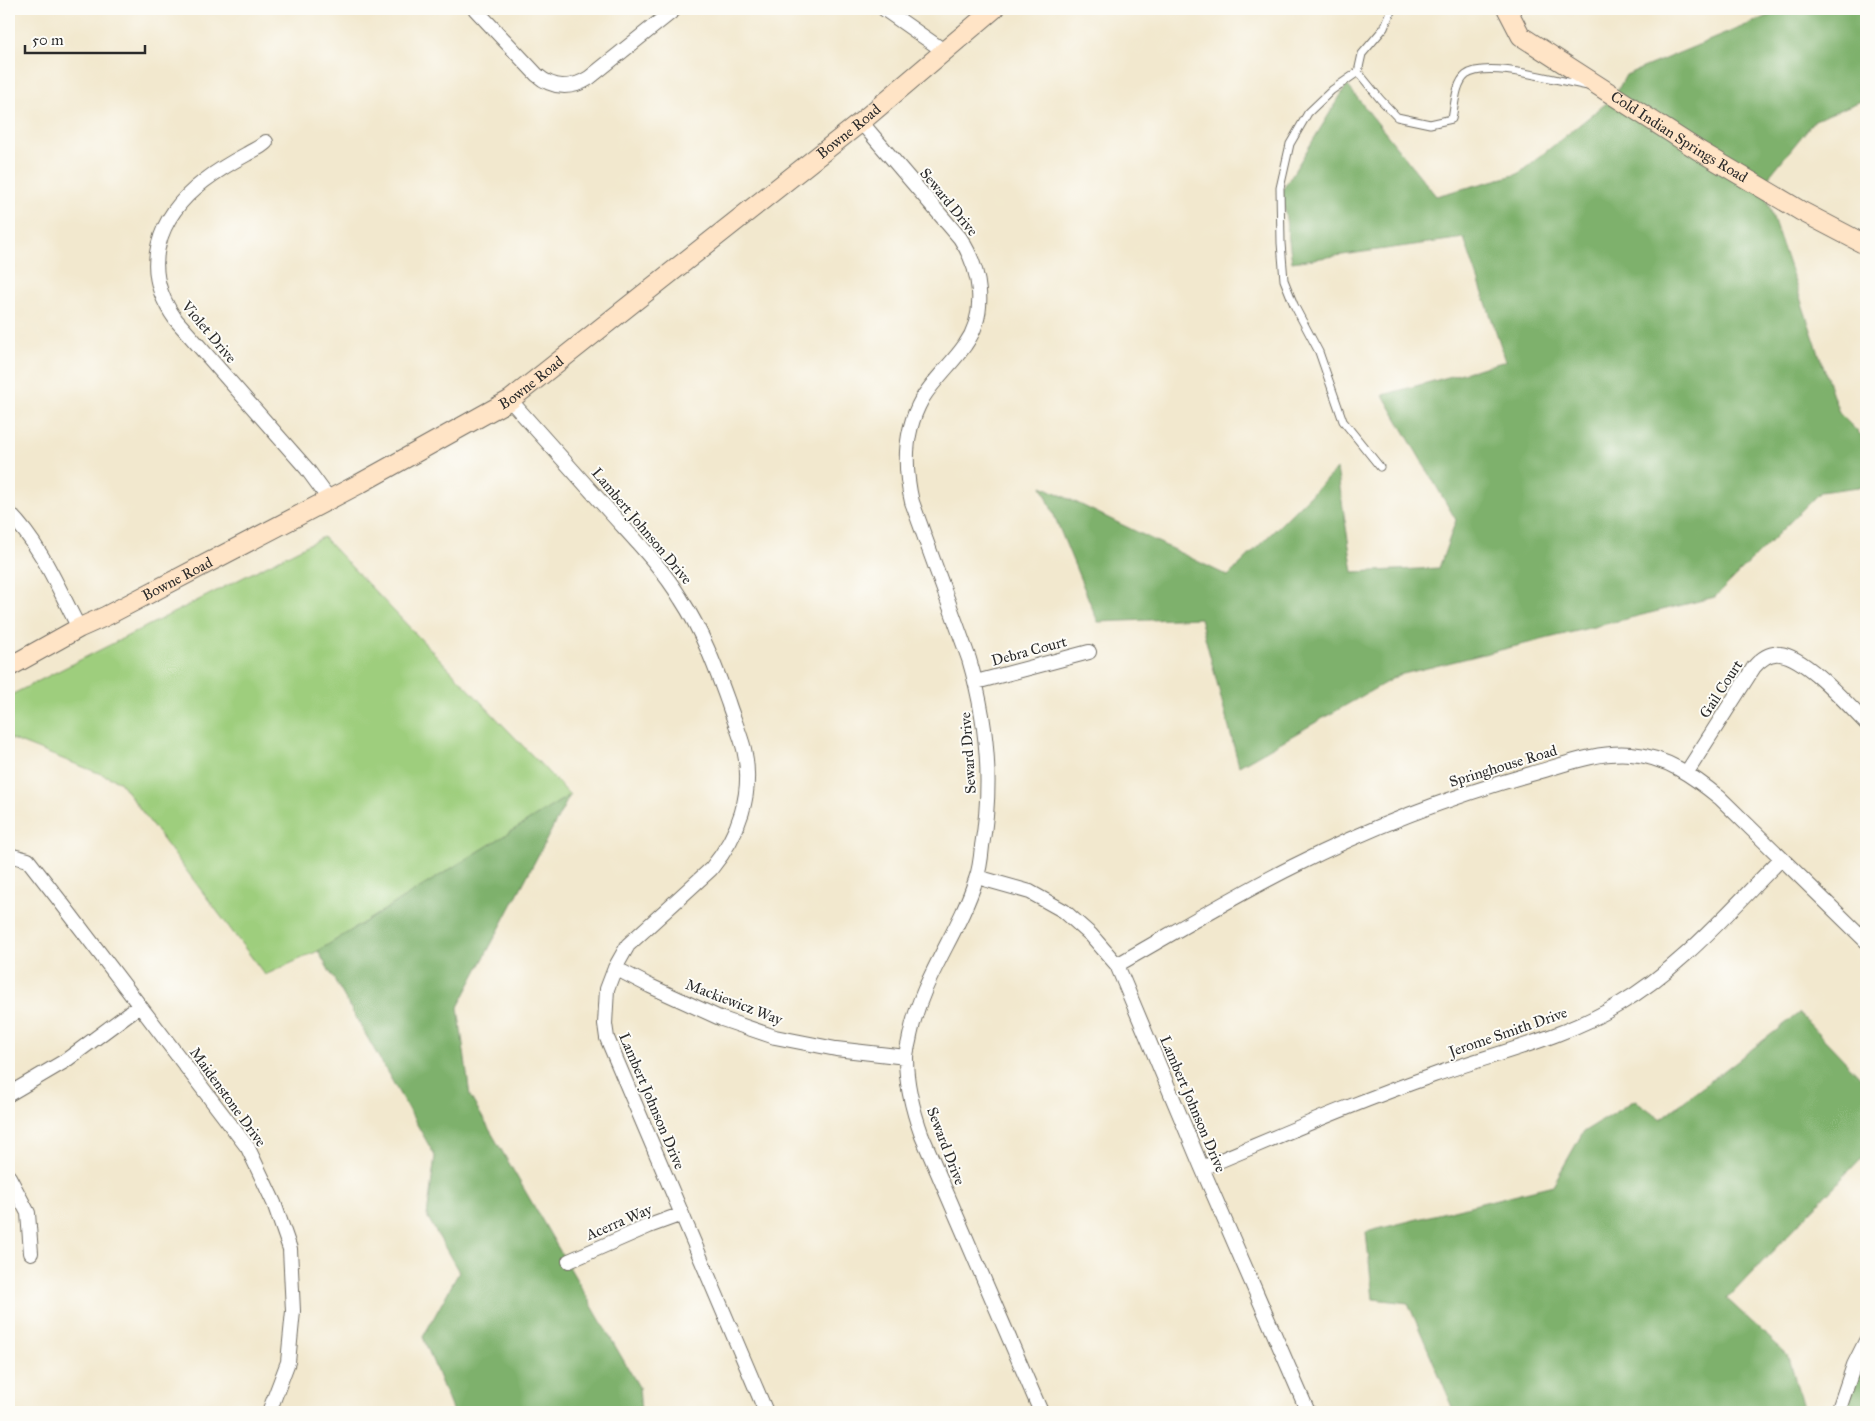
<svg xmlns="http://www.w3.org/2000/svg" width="1875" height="1421" viewBox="0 0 1875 1421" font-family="'IM FELL Great Primer',serif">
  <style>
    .green { fill: #9ece7d; stroke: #647c54 }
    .forest { fill: #7eb16c; stroke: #546e4c }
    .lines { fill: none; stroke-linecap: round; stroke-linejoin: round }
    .lane-casing { stroke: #716d64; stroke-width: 9 }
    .street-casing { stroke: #716d64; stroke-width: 16 }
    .secondary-casing { stroke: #716d64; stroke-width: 21 }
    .lane { stroke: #fff; stroke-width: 7 }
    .street { stroke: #fff; stroke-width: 14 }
    .secondary { stroke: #ffe4c6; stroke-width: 19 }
    .labels { text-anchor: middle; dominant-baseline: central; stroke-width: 4; stroke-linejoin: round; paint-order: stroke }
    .street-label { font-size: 15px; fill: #2b2b2b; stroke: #fdfcf7 }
  </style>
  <rect width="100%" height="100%" fill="#fdfcf7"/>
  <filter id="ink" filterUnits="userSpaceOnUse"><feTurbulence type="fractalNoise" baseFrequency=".02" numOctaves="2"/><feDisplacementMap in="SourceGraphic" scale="10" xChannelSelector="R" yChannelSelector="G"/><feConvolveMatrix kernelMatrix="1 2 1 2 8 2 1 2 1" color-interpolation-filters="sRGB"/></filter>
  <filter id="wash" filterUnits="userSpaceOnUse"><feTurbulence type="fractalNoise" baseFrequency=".0096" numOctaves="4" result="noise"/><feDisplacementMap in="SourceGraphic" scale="20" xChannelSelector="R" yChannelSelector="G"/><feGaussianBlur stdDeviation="1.12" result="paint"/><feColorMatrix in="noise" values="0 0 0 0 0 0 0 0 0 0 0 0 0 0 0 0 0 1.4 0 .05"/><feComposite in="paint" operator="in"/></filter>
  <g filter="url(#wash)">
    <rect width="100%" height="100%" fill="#f2e8ce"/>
    <!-- green -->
    <path class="green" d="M323,537L570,795L318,951L265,975L119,781L9,738V696Z"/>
    <!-- forest -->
    <path class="forest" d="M1785,9H1866V99L1815,120L1762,185L1839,413L1866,440V486L1820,492L1715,597L1399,675L1239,766L1200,618L1098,622L1042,486L1228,576L1337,469L1353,572L1439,568L1456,520L1383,395L1506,361L1464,238L1292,262L1282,191L1347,85L1436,196L1518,174L1614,97L1626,75Z
      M570,795L458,1007L470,1096L639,1387L641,1412H453L423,1337L459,1272L427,1216L435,1156L318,951Z
      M1799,1013L1866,1083V1153L1727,1299L1788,1355L1804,1411L1807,1412H1455L1408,1303L1373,1299L1366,1232L1553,1185L1583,1132L1635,1100L1661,1119Z
      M1866,1344V1412H1836Z"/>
  </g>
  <g filter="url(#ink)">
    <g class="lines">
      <!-- lane casing -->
      <g class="lane-casing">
        <path id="lane" d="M1358,72L1380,99L1397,117L1430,124L1452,119C1455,105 1455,84 1466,75C1487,59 1561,82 1588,86
          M1380,467L1343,421L1319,352L1294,305L1284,280L1281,243L1280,188L1290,144L1308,113L1332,90L1358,72L1362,54L1384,28L1392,9"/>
      </g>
      <!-- street casing -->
      <g class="street-casing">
        <path id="street" d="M475,9L537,75C553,89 572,89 589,78L675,9
          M884,9L944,51
          M861,122L960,238C981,270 988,313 965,345C952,364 934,379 922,399C904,431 904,468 912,502L969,659C987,720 993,783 982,846C981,857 980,869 976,879C959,933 921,979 910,1036C909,1043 906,1051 906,1058C906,1084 913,1111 922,1136L1041,1412
          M266,142C260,148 253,150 247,154C232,162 217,171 204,181C157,217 139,269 176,320L307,469L329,499
          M510,400C543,437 576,474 609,511C634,539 661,566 681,599C702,631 715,666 728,702C733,718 740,733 744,749C754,793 739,835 711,869L628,945L615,968L607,989L605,1024L607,1038L766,1412
          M9,513C41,545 58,588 79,628
          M976,682L1089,652
          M1687,772L1754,667C1760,660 1769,652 1780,654C1806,657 1847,704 1866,723
          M9,855L28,860L60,901L248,1148L274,1203L290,1249L293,1311L288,1362L269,1412
          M977,877L1030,892L1064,911L1091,935L1117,965L1202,1168L1308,1412
          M1117,965C1175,932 1232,897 1292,867C1369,828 1449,797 1531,774C1563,765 1597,751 1631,754C1667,757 1693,776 1720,798L1866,941
          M615,968L650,986L722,1019L775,1037L836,1049L906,1057
          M9,1094L65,1061L139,1006
          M1202,1168C1279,1136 1356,1102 1434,1075C1496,1053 1562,1039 1618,1005C1681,968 1730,910 1781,859
          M9,1177L28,1213L31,1253
          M569,1261L649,1226L682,1214
          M1838,1412L1854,1365L1866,1341"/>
      </g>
      <!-- secondary casing -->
      <g class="secondary-casing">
        <g id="secondary">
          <path id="s1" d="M1507,9L1521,36L1698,150L1801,211L1866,245"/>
          <path id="s2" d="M9,667L79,628L106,616L359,484L510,400L861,122L994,9"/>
        </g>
      </g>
      <!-- lane -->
      <use href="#lane" class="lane"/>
      <!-- street -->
      <use href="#street" class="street"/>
      <!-- secondary -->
      <use href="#secondary" class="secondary"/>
    </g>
  </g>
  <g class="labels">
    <!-- street labels -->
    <g class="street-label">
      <text stroke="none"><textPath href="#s2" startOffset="1000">Bowne Road</textPath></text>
      <text stroke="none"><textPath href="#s1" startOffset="218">Cold Indian Springs Road</textPath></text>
      <text transform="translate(949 202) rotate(51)">Seward Drive</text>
      <text transform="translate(209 332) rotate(50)">Violet Drive</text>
      <text stroke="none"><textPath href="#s2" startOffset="595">Bowne Road</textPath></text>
      <text transform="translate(642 526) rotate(50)">Lambert Johnson Drive</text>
      <text stroke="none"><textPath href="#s2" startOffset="190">Bowne Road</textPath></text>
      <text transform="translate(1029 651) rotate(-15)">Debra Court</text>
      <text transform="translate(1721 689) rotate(-57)">Gail Court</text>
      <text transform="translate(968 753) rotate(-94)">Seward Drive</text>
      <text transform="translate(1503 766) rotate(-17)">Springhouse Road</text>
      <text transform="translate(734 1002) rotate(21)">Mackiewicz Way</text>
      <text transform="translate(1508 1032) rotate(-19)">Jerome Smith Drive</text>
      <text transform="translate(228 1097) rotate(54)">Maidenstone Drive</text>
      <text transform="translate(652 1101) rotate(67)">Lambert Johnson Drive</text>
      <text transform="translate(1193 1104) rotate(67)">Lambert Johnson Drive</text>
      <text transform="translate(946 1146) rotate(69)">Seward Drive</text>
      <text transform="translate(619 1222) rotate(-23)">Acerra Way</text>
    </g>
  </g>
  <!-- margin -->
  <rect width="1875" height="1421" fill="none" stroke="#fdfcf7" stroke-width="30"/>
  <!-- scale -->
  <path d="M25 45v8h120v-8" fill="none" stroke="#2b2b2b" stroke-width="2.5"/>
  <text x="32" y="45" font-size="15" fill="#2b2b2b" stroke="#fdfcf7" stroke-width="4" paint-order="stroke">50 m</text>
</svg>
